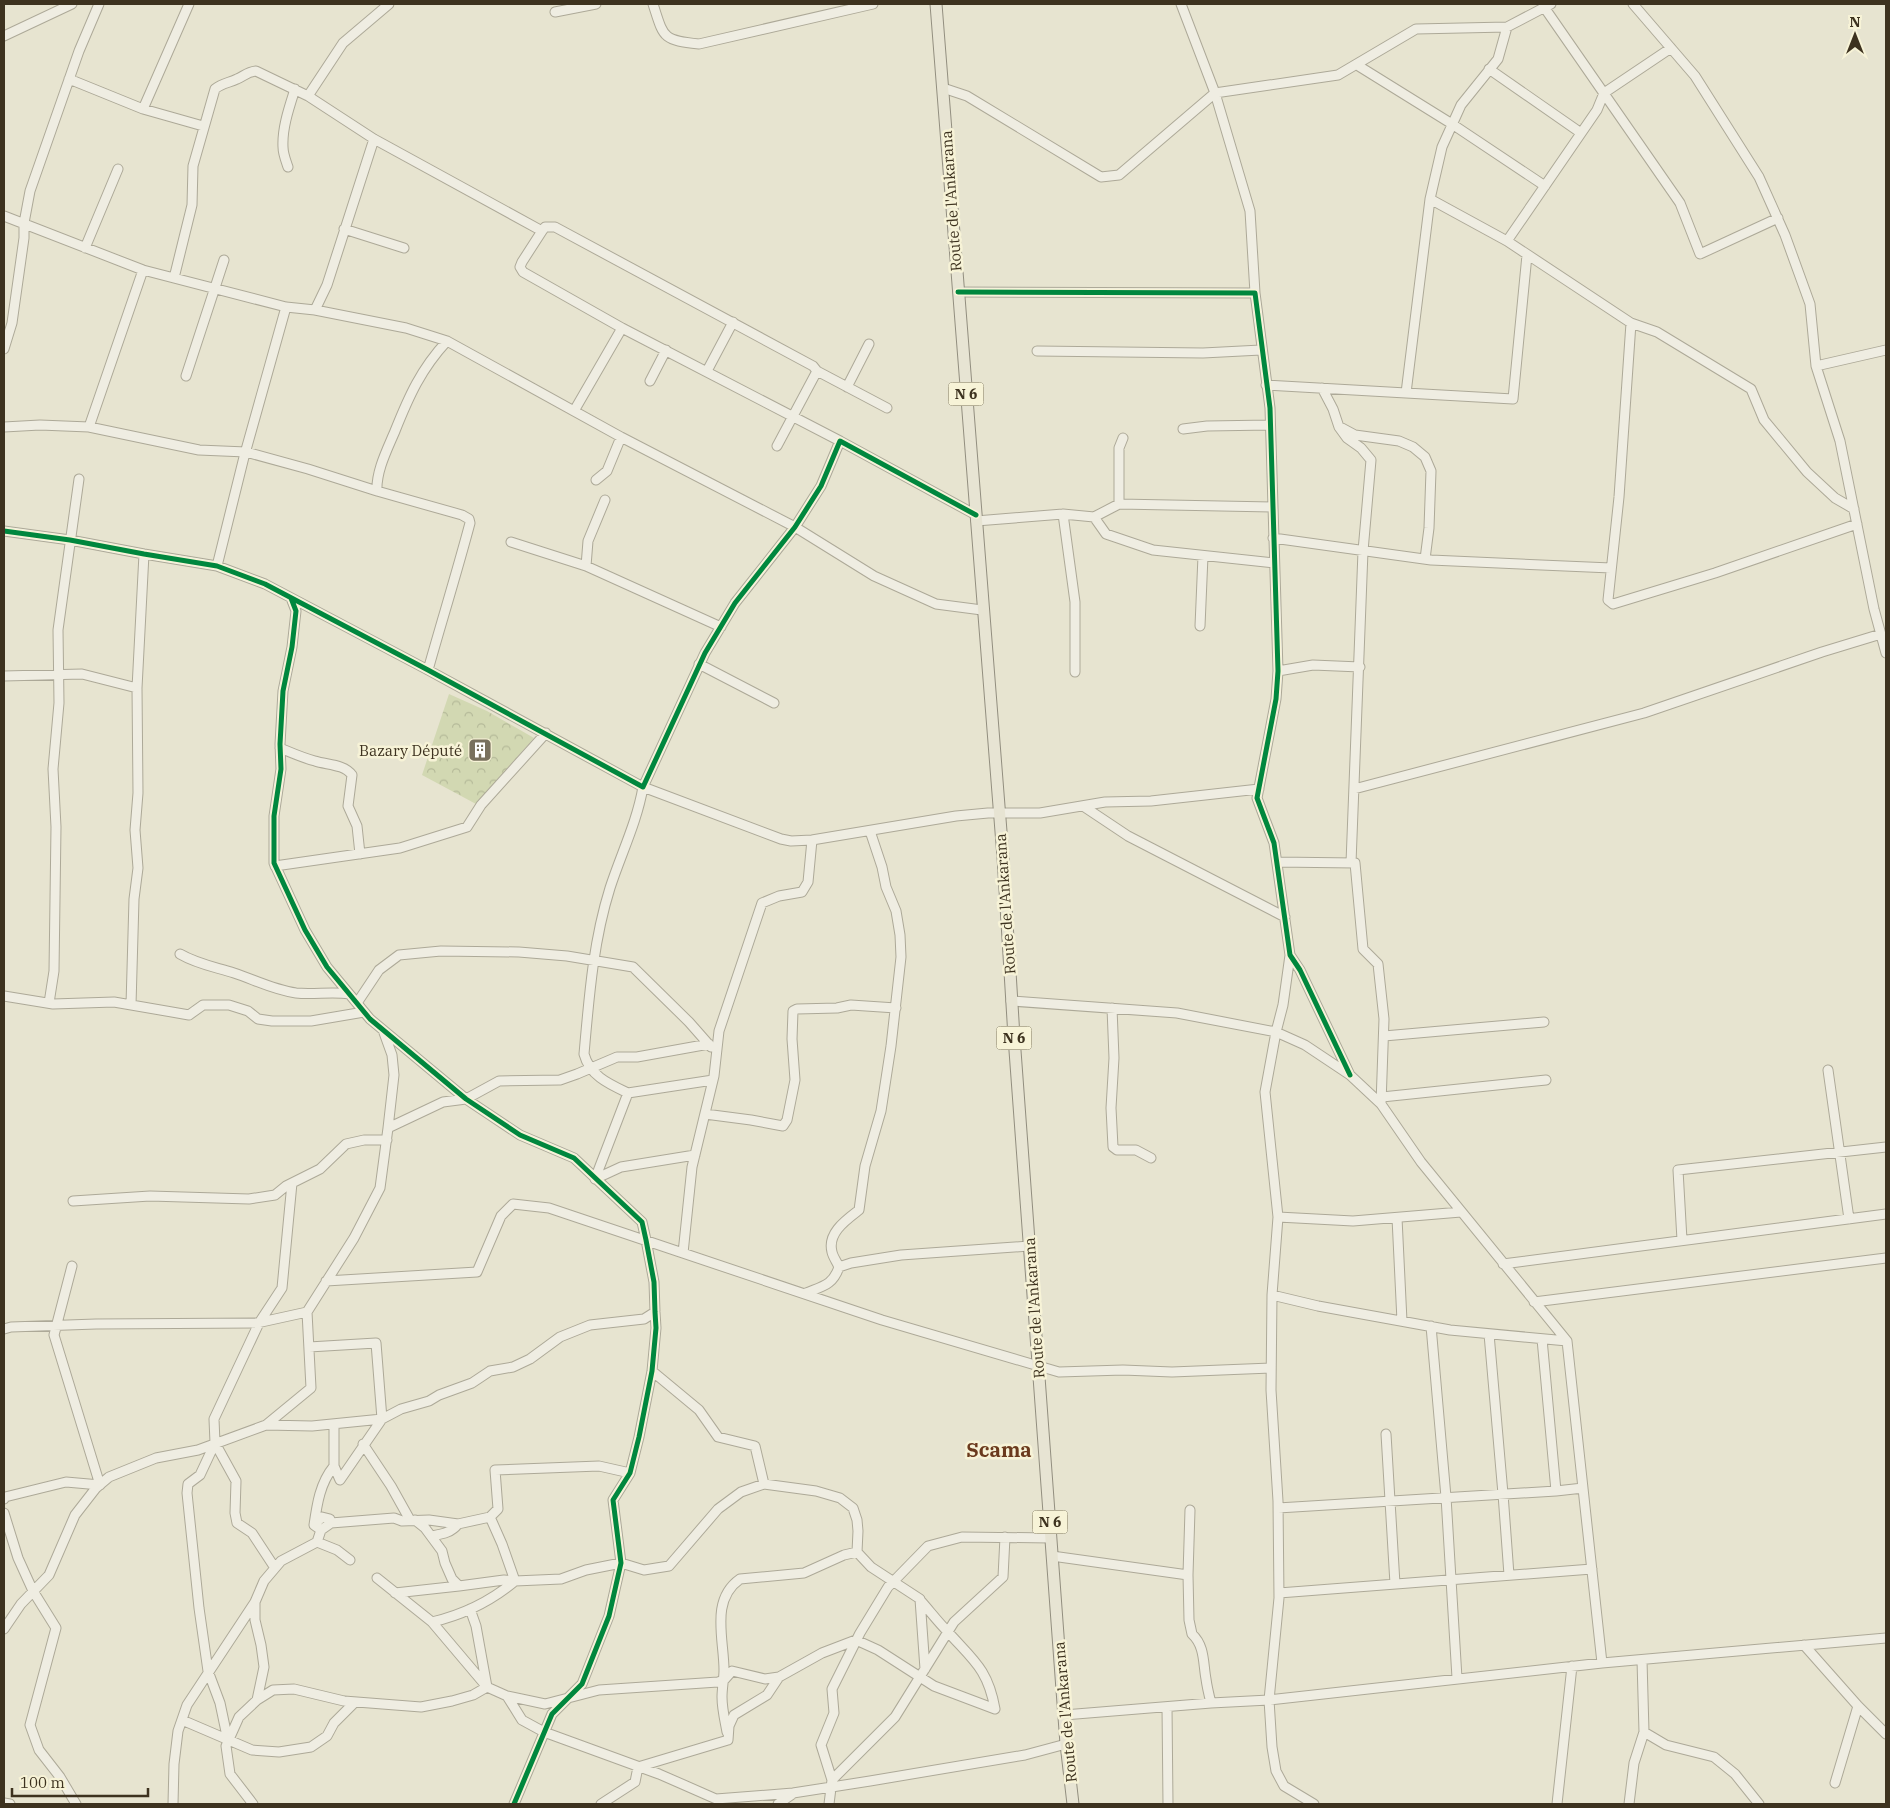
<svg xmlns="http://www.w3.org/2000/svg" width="1890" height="1808" viewBox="0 0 1890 1808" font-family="'IBM Plex Serif',serif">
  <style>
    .park { fill: url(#park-crowns) }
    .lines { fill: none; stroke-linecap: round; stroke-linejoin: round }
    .minor-casing { stroke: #ada998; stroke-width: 11 }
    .major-casing { stroke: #928e7f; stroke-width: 13 }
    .minor { stroke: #efede2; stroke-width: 9 }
    .major { stroke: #e7e4d3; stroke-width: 11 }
    .cycleway-casing { stroke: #f7f3d7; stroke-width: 8 }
    .cycleway { stroke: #00873e; stroke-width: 5 }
    .labels { text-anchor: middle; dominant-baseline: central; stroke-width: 5; stroke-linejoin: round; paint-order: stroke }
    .shield { fill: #f7f3d7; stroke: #756c56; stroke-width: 1 }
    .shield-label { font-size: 14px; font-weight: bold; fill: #3d321f }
    .street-label { font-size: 15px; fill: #3d321f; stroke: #f7f3d7 }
    .poi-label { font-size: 15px; fill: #3d321f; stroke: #f7f3d7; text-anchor: end }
    .district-label { font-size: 20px; font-weight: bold; fill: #6b3a1d; stroke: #f7f3d7 }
  </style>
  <defs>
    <pattern id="park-crowns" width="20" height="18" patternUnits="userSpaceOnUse" patternTransform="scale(1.25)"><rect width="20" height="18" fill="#d2d8b2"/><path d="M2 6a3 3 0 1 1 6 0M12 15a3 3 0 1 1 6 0" fill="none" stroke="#b5ba99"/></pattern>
  </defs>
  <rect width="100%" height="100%" fill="#e7e4d0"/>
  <!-- park -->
  <path class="park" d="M449,694L487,711L534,738L476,804L422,775Z"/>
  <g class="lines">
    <!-- minor casing -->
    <g class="minor-casing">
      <path id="minor" d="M653,4C664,38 662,40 699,44L873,4
        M1181,4L1215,93L1250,211L1255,293
        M1633,4L1695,76L1759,177L1785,235L1810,304L1816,366L1840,441L1874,609L1886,653
        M1544,7L1680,203L1700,254L1778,218
        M555,12L596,4
        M4,36L72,4
        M1671,48L1604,93L1597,110L1507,241L1631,323L1619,497L1608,600L1613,604L1715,573L1857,524
        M1357,65L1452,124L1545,186
        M1489,69L1581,133
        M69,79L143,109L203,126
        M943,88L967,96L1101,177L1119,175L1215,93L1338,75L1416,29L1507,27L1551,4
        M308,96L343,43L389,4
        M143,109L189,4
        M288,167C286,161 283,154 283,147C282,128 289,108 295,89
        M1430,199L1507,241
        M4,216L143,270L286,307L315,310L406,328L447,341L621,437L795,527L874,576L936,604L982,610
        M344,229L404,248
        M542,231L545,227H555L813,366L817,371L777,446
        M85,248L118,169
        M174,278L192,205L193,166L215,89C222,83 229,83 237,79C244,76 247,72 256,71L308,96L374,139L542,231L522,262L520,267L523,272L622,328L840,441
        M958,292L1255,293L1270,408L1278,671L1276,699L1257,798L1274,843L1290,955L1300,970L1350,1075
        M315,310L327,285L374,139
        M1631,323L1657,332L1751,389L1764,420L1807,472L1835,498L1854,509
        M4,349L12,323L24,238V223L30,191L79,51L99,4
        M1037,351L1203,353L1261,350
        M1816,366L1886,350
        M707,371L733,322
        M817,371L887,408
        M186,376L224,260
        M650,381L666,350
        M1266,385L1406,393L1430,199L1442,147L1461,105L1498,59L1507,27
        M847,387L869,344
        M1322,388L1333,409L1339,427L1347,438L1361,448L1371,460L1363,551L1351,863
        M1406,393L1513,399L1527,255
        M574,411L622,328
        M4,427L40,425L89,427L199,450L246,452L308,469L377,491
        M89,427L143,270
        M1342,428L1355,435L1399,441L1413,447L1425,457L1431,471L1429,528L1425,559
        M1183,429L1207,426L1270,425
        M596,480L607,471L621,437
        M1119,504L1273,507
        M1063,514L1075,602V672
        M1094,517L1106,534L1153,550L1274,563
        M976,521L1063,514L1094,517L1119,504V448L1123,438
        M4,531L70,540L144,554L217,566L265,584L428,670L643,787L705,653L735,603L795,527L821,486L840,441L976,515
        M1273,538L1431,560L1611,568
        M511,542L586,566L721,627
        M217,566L244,457L286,307
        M586,566L588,541L605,500
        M291,598L296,611L292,647L283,691L280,744L281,769L274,816V863L305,930L327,967L370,1019L466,1099L520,1135L574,1158L642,1222L646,1240L654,1282L655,1312L656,1328L652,1371L639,1437L630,1473L613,1500L621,1563L609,1616L582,1684L552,1714L514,1804
        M1200,626L1203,556
        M699,664L774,703
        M428,670C442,620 457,572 470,523L469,519L462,515L377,491C376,471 387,450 395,431C409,396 421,369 447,341
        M1278,671L1313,665L1360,667
        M4,676L82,674L137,688
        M280,748C292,753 303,758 315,761C327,765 344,764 352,775L348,806L357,826L360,854
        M1354,789L1644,713L1822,652L1881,634
        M1083,806L1128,836L1285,917
        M1277,862L1355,863L1363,949L1378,964L1384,1019L1381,1104
        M275,866L400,848L467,827L481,805L546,733
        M180,954C197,964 215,967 234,973C255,980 274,990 296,993C314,995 332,991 349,994
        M1290,955L1283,1005L1276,1032L1265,1092L1278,1217L1353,1221L1461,1212
        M4,996L53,1004L114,1002L189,1015L203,1005H229L248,1011L258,1019L272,1021H311L364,1012
        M1011,1001L1177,1013L1276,1032L1305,1045L1350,1075L1381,1104L1421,1162L1567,1341L1602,1663
        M49,1003L54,971L56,827L53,769L59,703L58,630L79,479
        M357,1003L379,970L399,955L441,951L519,952L567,956L633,967L689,1022L711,1047
        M131,1005L134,899L138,868L135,830L138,793L137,688L144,554
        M1112,1008L1114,1058L1111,1108L1113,1147L1117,1150H1136L1151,1158
        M383,1030L392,1055L394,1075L388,1128
        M1384,1036L1544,1022
        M1828,1070L1849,1219
        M628,1093C609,1084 590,1076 584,1054C589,998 593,942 610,888C621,854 637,822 643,787L781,839L791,841L812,840L956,816L988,813H1040L1105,802L1151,801L1259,789
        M1382,1097L1546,1080
        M705,1114L751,1120L783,1126L787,1120L795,1080L792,1039L793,1011L797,1009L837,1008L851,1005L896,1008
        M595,1179L628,1093L713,1080
        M595,1179L621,1167L695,1155
        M73,1201L150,1196L249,1199L275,1195L286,1186L320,1169L346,1144L364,1140H387
        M1397,1218L1402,1321
        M1682,1240L1678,1170L1886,1147
        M683,1253L692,1167L714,1076L719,1031L762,903L779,896L802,892L808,882L812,840
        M1503,1264L1886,1214
        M839,1267L851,1263L901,1255L1029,1246
        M326,1281L477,1272L501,1216L513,1204L549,1208L882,1320L1059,1372L1123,1370L1172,1372L1271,1368
        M806,1293C823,1286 833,1285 839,1267C837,1262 833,1257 832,1252C827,1233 846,1220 859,1210L865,1166L881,1111L891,1046L901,957L900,935L896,911L886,887L882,867L870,831
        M1272,1295L1278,1217
        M1534,1302L1886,1258
        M1431,1326L1446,1497L1457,1678
        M4,1329L11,1327L96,1324L257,1323L307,1312
        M1489,1334L1503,1494L1509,1575
        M1542,1339L1556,1491
        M309,1347L376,1343L382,1419L340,1480L334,1466V1424
        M652,1371L699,1410L718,1437L755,1446L764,1484
        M266,1425L312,1426L382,1419L401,1409L429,1401L439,1395L472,1383L490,1371L513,1367L530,1359L560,1337L590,1325L644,1319L655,1312
        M1386,1434L1395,1584
        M215,1443L200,1475L188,1484L187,1493L199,1608L208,1671L220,1703L228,1741
        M363,1444L391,1486L410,1520
        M4,1499L5,1497L66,1482L100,1485L54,1335L72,1266
        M1278,1508L1556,1491L1583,1488
        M4,1513L18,1558L33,1591L56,1628L30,1725L39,1750L60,1777L76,1804
        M490,1517L502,1544L515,1581L561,1579L586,1570L621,1563L644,1570L669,1566L718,1509L741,1492L764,1484L816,1491L840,1498L853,1508L857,1520L858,1531L857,1552L871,1567L920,1599L925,1669
        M331,1523L394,1518L402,1521L429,1520L458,1524L490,1517L498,1509L495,1470L599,1466L630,1473
        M314,1525L322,1517L330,1519L331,1523L321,1530L314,1525C317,1504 320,1483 334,1466
        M431,1536C442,1534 451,1533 458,1524
        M317,1542L337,1550L350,1560
        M1052,1556L1188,1575L1190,1510
        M275,1568L252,1533L237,1523L235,1513L236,1481L215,1443L214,1419L259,1323L282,1288L292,1183
        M1188,1575L1189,1620L1192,1634C1205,1646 1203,1663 1206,1679C1207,1687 1209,1695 1211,1703
        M377,1578L432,1622C462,1615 491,1601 515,1581L504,1580L459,1586L452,1579L445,1563L442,1551L425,1528L415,1520
        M395,1593L459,1586
        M1279,1593L1592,1569
        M920,1600C929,1610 938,1622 948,1632C973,1660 988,1669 995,1709
        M470,1609L476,1626L487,1687
        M432,1622L487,1687L507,1696L545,1704L599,1690L718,1682L724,1680L732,1671L765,1679L779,1677
        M4,1629L21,1604L49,1575L75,1515L96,1488L109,1477L156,1458L198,1450L266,1425L311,1388L307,1312L354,1238L380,1188L388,1128L443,1102L466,1099L499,1081L560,1080L577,1074L617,1057H637L709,1044
        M1804,1645L1858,1706L1886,1734
        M1642,1660L1644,1732L1666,1745L1714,1757L1735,1774L1759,1804
        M507,1696L522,1720L544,1732L659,1774L716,1799L793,1793L870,1781L1025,1755L1066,1744
        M257,1700L264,1667L261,1645L255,1620V1602L264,1581L281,1561L317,1542L321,1530
        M1167,1707L1168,1804
        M1064,1715L1211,1703L1269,1700L1602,1663L1886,1638
        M182,1720L252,1750L279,1752L311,1747L327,1736L334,1723L355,1702
        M727,1732C725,1721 722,1709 722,1697C722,1688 724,1679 724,1670C724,1639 710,1600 740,1579L804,1573L844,1555L857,1552
        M728,1740L729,1726L734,1715L767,1695L779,1677L822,1653L856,1640L878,1650L934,1686L995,1709
        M832,1780L821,1745L834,1713L832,1689L860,1633L888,1587L928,1546L962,1537L1051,1538
        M1835,1783L1858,1706
        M4,1803L10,1804
        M173,1804L174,1764L178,1731L187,1705L255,1602
        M253,1804L230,1774L226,1746L239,1717L257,1700L273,1690L294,1689L344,1701L421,1707L452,1701L473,1695L487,1687
        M601,1804L635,1782L638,1767L728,1740
        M778,1804L794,1793
        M829,1804L832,1780L895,1717L954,1622L1003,1577L1005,1537
        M1314,1804L1284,1786L1276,1771L1272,1747L1269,1700L1279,1598L1278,1501L1271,1390L1272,1295L1318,1306L1450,1330L1567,1341
        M1557,1804L1572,1666
        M1629,1804L1634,1763L1644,1732"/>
    </g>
    <!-- major casing -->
    <g class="major-casing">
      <path id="major" d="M936,4L1003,857L1014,1037L1066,1744L1073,1804"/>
    </g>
    <!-- minor -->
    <use href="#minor" class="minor"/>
    <!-- major -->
    <use href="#major" class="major"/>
    <!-- cycleway casing -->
    <g class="cycleway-casing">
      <path id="cycleway" d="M958,292L1255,293L1270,408L1278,671L1276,699L1257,798L1274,843L1290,955L1300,970L1350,1075
        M4,531L70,540L144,554L217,566L265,584L428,670L643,787L705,653L735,603L795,527L821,486L840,441L976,515
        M291,598L296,611L292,647L283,691L280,744L281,769L274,816V863L305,930L327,967L370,1019L466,1099L520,1135L574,1158L642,1222L646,1240L654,1282L655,1312L656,1328L652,1371L639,1437L630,1473L613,1500L621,1563L609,1616L582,1684L552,1714L514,1804"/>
    </g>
    <!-- cycleway -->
    <use href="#cycleway" class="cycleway"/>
  </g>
  <!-- icons -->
  <defs>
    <g id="building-square" transform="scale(1.25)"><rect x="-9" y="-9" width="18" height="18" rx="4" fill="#78705d" stroke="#f7f3d7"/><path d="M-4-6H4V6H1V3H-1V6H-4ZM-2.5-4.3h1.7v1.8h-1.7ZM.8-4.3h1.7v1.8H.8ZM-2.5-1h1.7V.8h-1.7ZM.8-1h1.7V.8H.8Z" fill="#fff"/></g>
  </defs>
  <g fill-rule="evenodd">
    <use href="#building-square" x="480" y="750"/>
  </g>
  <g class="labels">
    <!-- shield labels -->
    <g class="shield">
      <rect x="948.5" y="382.5" width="35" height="23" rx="4"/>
      <rect x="996.5" y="1026.5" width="35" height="23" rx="4"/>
      <rect x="1032.5" y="1510.5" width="35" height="23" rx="4"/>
    </g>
    <g class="shield-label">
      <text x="966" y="394">N 6</text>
      <text x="1014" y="1038">N 6</text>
      <text x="1050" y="1522">N 6</text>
    </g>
    <!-- street labels -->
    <g class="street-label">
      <text transform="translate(951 201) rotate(-94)">Route de l'Ankarana</text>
      <text transform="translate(1005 904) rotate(-94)">Route de l'Ankarana</text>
      <text transform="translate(1034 1308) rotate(-94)">Route de l'Ankarana</text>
      <text transform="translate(1065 1712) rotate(-95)">Route de l'Ankarana</text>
    </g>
    <!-- poi labels -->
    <g class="poi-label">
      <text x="462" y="750">Bazary Député</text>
    </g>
    <!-- district labels -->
    <g class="district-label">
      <text x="999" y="1449">Scama</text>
    </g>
  </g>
  <!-- border -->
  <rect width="1890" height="1808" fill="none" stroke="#3d321f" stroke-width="10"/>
  <!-- north arrow -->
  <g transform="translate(1855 35)" stroke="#f7f3d7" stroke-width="4" paint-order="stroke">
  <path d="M0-4L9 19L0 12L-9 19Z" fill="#3d321f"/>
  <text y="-8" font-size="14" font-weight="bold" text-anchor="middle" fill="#3d321f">N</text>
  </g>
  <!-- scale -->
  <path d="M12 1788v8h136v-8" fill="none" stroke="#3d321f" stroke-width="2.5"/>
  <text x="20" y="1788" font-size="15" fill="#3d321f" stroke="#f7f3d7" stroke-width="4" paint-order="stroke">100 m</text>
</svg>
